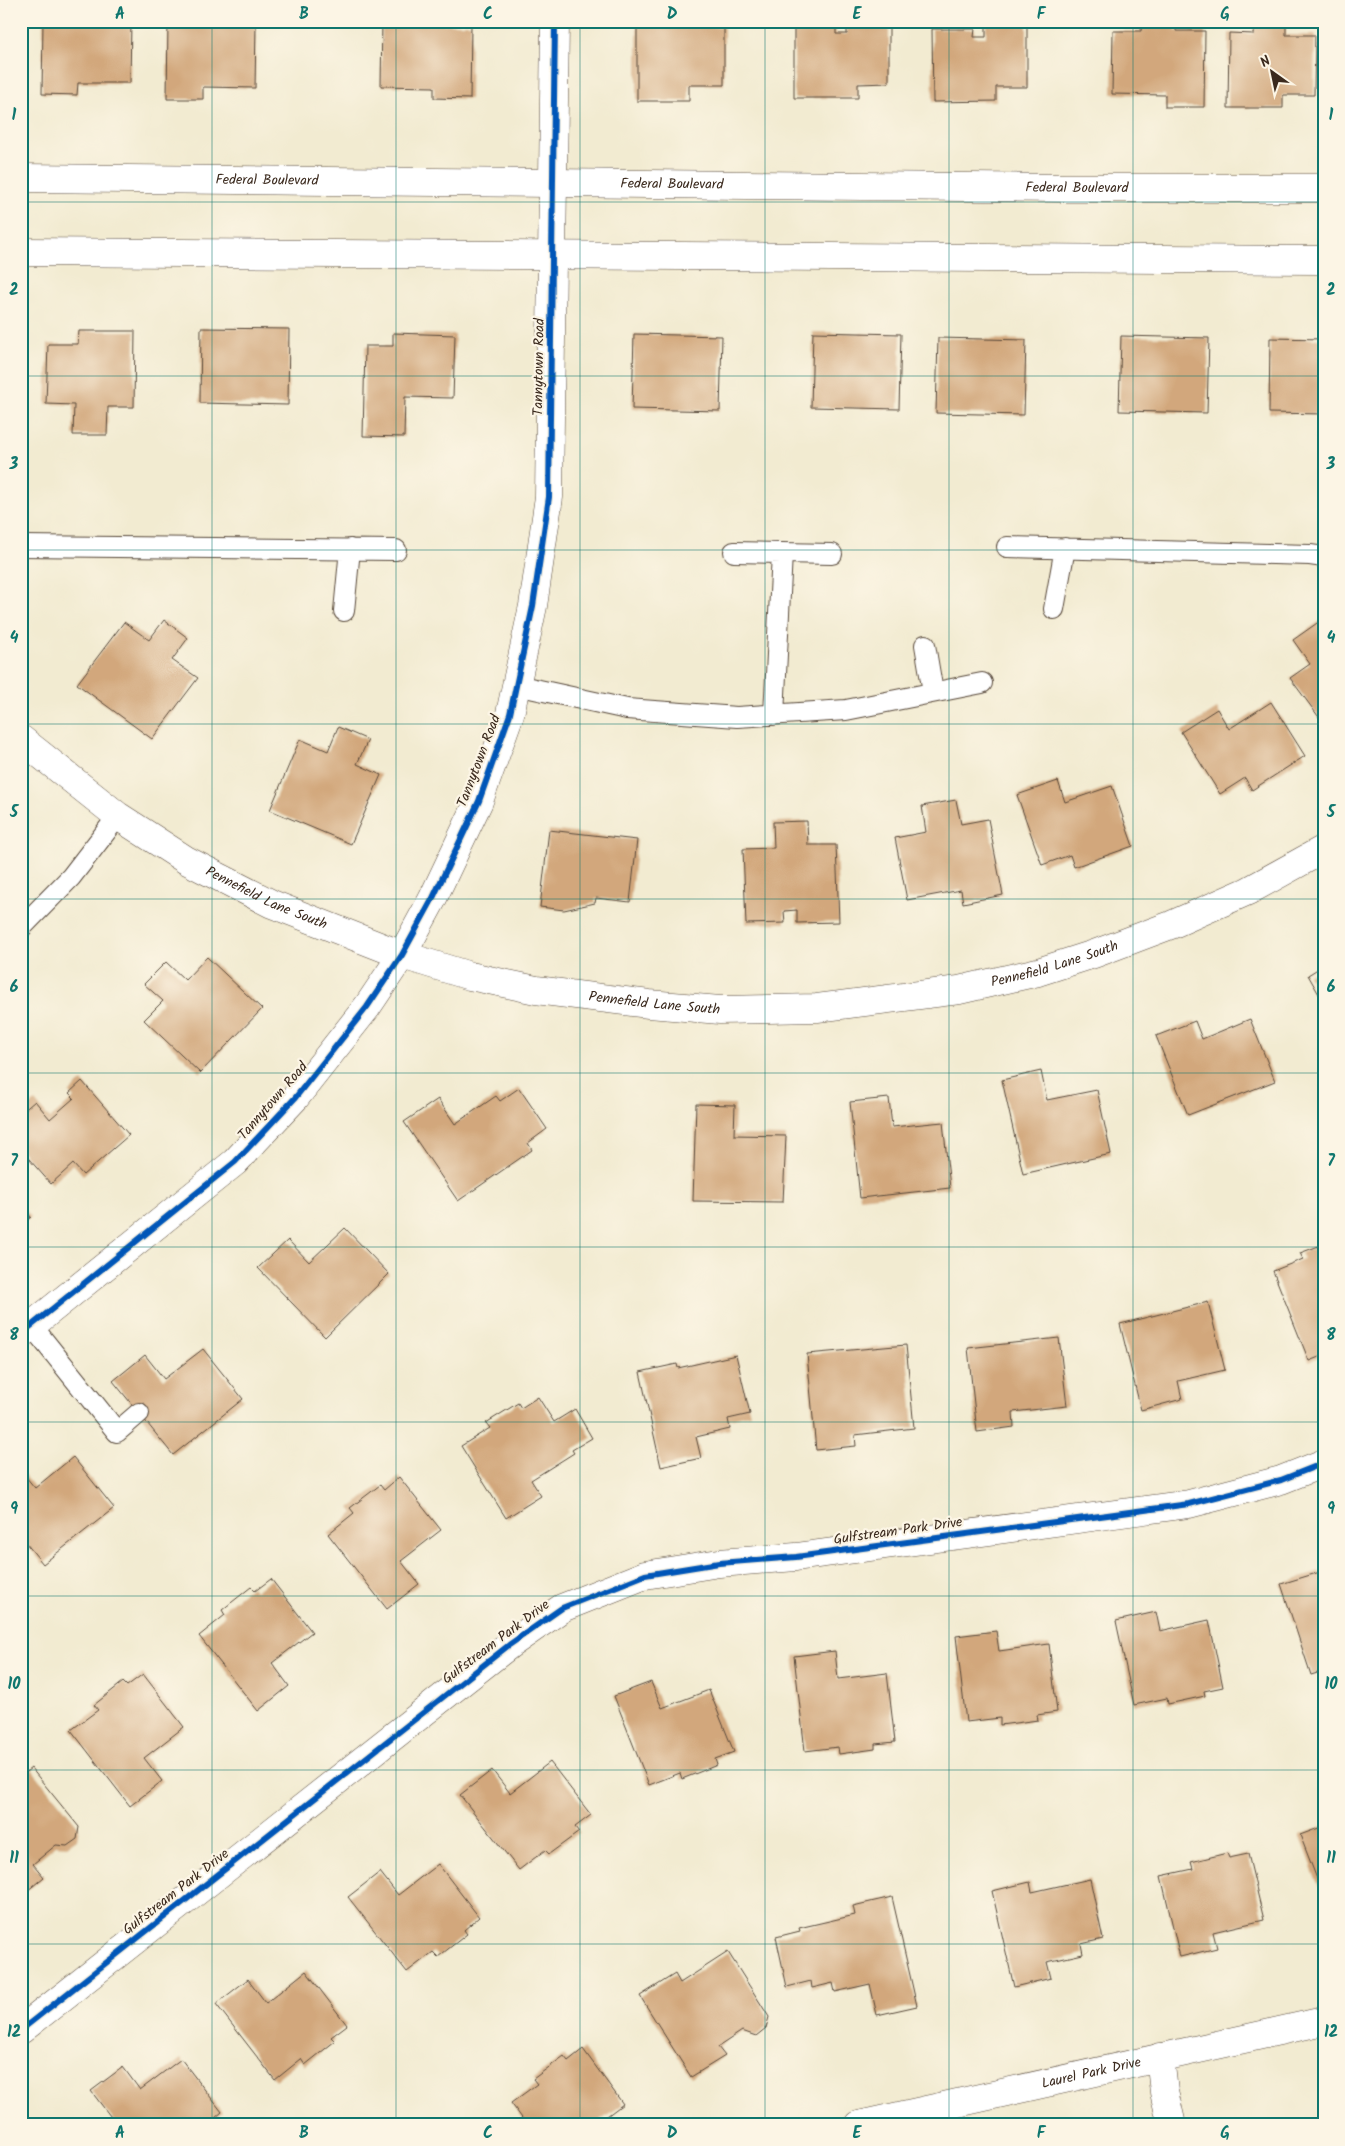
<svg xmlns="http://www.w3.org/2000/svg" width="1345" height="2146" viewBox="0 0 1345 2146" font-family="Kalam,sans-serif">
  <style>
    .building { fill: #d2a77b }
    .lines { fill: none; stroke-linecap: round; stroke-linejoin: round }
    .lane-casing { stroke: #564739; stroke-width: 22 }
    .street-casing { stroke: #564739; stroke-width: 29 }
    .lane { stroke: #fff; stroke-width: 20 }
    .street { stroke: #fff; stroke-width: 28 }
    .cycleway-casing { stroke: #fcf5e5; stroke-width: 9 }
    .cycleway { stroke: #0057b8; stroke-width: 6 }
    .grid { fill: none; stroke: #0f766e; stroke-width: 1; stroke-opacity: 0.55 }
    .labels { text-anchor: middle; dominant-baseline: central; stroke-width: 4.5; stroke-linejoin: round; paint-order: stroke }
    .street-label { font-size: 14px; fill: #3b2a1e; stroke: #fcf5e5 }
    .neatline { fill: none; stroke: #0f766e; stroke-width: 2 }
    .grid-label { font-size: 16px; text-anchor: middle; font-weight: bold; fill: #0f766e }
  </style>
  <rect width="100%" height="100%" fill="#fcf5e5"/>
  <filter id="ink" filterUnits="userSpaceOnUse"><feTurbulence type="fractalNoise" baseFrequency=".02" numOctaves="2"/><feDisplacementMap in="SourceGraphic" scale="10" xChannelSelector="R" yChannelSelector="G"/><feConvolveMatrix kernelMatrix="1 2 1 2 8 2 1 2 1" color-interpolation-filters="sRGB"/></filter>
  <filter id="wash" filterUnits="userSpaceOnUse"><feTurbulence type="fractalNoise" baseFrequency=".0096" numOctaves="4" result="noise"/><feDisplacementMap in="SourceGraphic" scale="20" xChannelSelector="R" yChannelSelector="G"/><feGaussianBlur stdDeviation="1.12" result="paint"/><feColorMatrix in="noise" values="0 0 0 0 0 0 0 0 0 0 0 0 0 0 0 0 0 1.4 0 .05"/><feComposite in="paint" operator="in"/></filter>
  <g filter="url(#wash)">
    <rect width="100%" height="100%" fill="#f2ebd1"/>
    <g id="blocks">
      <!-- building -->
      <path class="building" d="M43,21H131L130,83H78L77,95L42,94Z
        M196,21L256,23L255,88L203,87V99H167L168,23L196,24Z
        M382,21H443V24H471L470,99L434,98V87L381,86Z
        M662,21H696V26L724,27V85H689V101H637V26H662Z
        M847,21H889V83L858,84V98H794V25H836V34H847Z
        M986,21H1027V87H996V101L933,102L932,29H975L974,37H986Z
        M1142,21H1176V31H1205L1204,107H1165V95L1112,94L1113,31H1141Z
        M1254,21H1286V35H1315L1314,95H1283V108H1228L1229,33L1254,34Z
        M201,328L289,329L288,405L200,403Z
        M79,331H135L134,407H108L107,435H73L74,405L46,404L48,344H78Z
        M813,332L901,334L899,409L811,407Z
        M393,333L455,335L453,398L405,397L404,437L363,436L365,346H393Z
        M634,334L722,336L720,411L632,409Z
        M1121,336L1209,338L1207,413L1119,411Z
        M938,338L1026,340L1024,415L936,413Z
        M1270,338L1324,339V414L1269,413Z
        M164,620L188,638L172,660L198,678L152,739L77,684L124,622L149,640Z
        M1320,621L1324,626V724L1290,678L1310,664L1293,640Z
        M1271,702L1305,756L1252,790L1245,778L1220,794L1181,732L1217,709L1229,729Z
        M338,727L368,740L357,764L381,775L351,844L270,810L300,739L328,751Z
        M1058,781L1065,802L1112,786L1133,846L1074,867L1070,855L1042,865L1017,795Z
        M956,800L961,824L988,819L1003,895L963,903L961,890L907,900L895,838L926,832L922,806Z
        M807,821L808,845H836L839,922L797,923V910L784,911L785,923L746,924L743,849L774,848L773,822Z
        M549,830L637,840L630,902L596,898L595,903L564,910L540,907Z
        M207,957L262,1009L200,1073L144,1020L163,1001L144,984L166,962L185,980Z
        M1324,965V1003L1308,975Z
        M1250,1019L1275,1081L1188,1115L1156,1036L1195,1021L1202,1039Z
        M1041,1071L1047,1100L1097,1090L1111,1154L1023,1174L1002,1080Z
        M82,1081L129,1135L83,1175L73,1164L51,1184L21,1150V1113L35,1101L50,1119L74,1098L69,1093Z
        M519,1088L547,1129L528,1143L532,1150L458,1201L404,1122L438,1099L455,1124L496,1096L500,1101Z
        M889,1098L892,1127L943,1122L950,1188L860,1198L850,1102Z
        M696,1104L735,1105L734,1135L786,1136L783,1202L693,1201Z
        M21,1205L31,1217L21,1225Z
        M345,1228L389,1274L325,1337L258,1268L288,1240L309,1262Z
        M1324,1244V1355L1309,1361L1273,1271L1303,1259L1300,1253Z
        M1208,1302L1225,1370L1178,1381L1182,1399L1141,1410L1120,1324Z
        M1059,1338L1067,1406L1013,1412L1014,1427L977,1432L968,1348Z
        M906,1345L914,1428L855,1435L856,1446L816,1450L807,1354Z
        M203,1349L243,1399L173,1455L113,1381L145,1355L164,1379Z
        M736,1355L750,1414L728,1419L730,1429L696,1437L701,1458L661,1467L640,1372L677,1364L678,1368Z
        M538,1397L554,1422L575,1409L592,1438L572,1450L574,1453L531,1480L541,1496L506,1518L461,1446L490,1428L486,1423L518,1403L521,1408Z
        M73,1457L114,1508L43,1564L21,1537V1471L35,1488Z
        M399,1477L441,1530L401,1561L419,1584L387,1609L328,1534L354,1513L350,1508L380,1485L384,1490Z
        M1320,1572L1324,1583V1671L1311,1675L1281,1584Z
        M271,1579L312,1632L272,1663L289,1686L258,1711L199,1636L225,1615L222,1610L251,1587L255,1591Z
        M1156,1612L1160,1631L1209,1620L1223,1687L1204,1691L1205,1696L1168,1704L1167,1698L1134,1705L1116,1621Z
        M996,1631L999,1651L1049,1644L1057,1712L1037,1715L1038,1720L1000,1725V1718L966,1722L956,1636Z
        M835,1651L838,1679L887,1673L895,1742L875,1744V1749L839,1754L838,1747L805,1751L794,1656Z
        M143,1674L184,1727L144,1758L162,1781L130,1806L71,1730L98,1710L94,1705L123,1682L127,1686Z
        M651,1682L662,1708L709,1690L734,1752L715,1759L717,1765L682,1779L680,1773L649,1785L614,1696Z
        M550,1762L591,1815L575,1827L579,1832L549,1854L545,1850L519,1870L460,1795L492,1770L510,1793Z
        M31,1768L79,1827L77,1839L67,1846L56,1845L33,1864L44,1877L21,1896V1776Z
        M1324,1826V1897L1300,1835Z
        M1227,1853L1229,1858L1248,1854L1264,1920L1213,1932L1217,1948L1180,1957L1161,1876L1193,1869L1191,1862Z
        M438,1864L479,1917L464,1930L467,1934L438,1957L433,1952L407,1972L348,1897L380,1872L398,1895Z
        M1090,1879L1103,1939L1081,1944L1083,1954L1047,1962L1051,1978L1014,1987L992,1891L1030,1882L1032,1892Z
        M892,1897L917,2006L877,2015L870,1984L835,1992L833,1983L812,1988L811,1981L787,1987L776,1937L800,1931L799,1928L855,1915L853,1906Z
        M728,1952L769,2017L766,2028L756,2036L742,2031L718,2047L725,2056L691,2077L640,1996L675,1974L680,1983Z
        M306,1971L347,2025L331,2037L335,2041L305,2065L301,2059L275,2080L216,2004L248,1979L266,2003Z
        M583,2049L623,2104L595,2125H527L511,2103L537,2084L533,2079L564,2056L568,2061Z
        M181,2059L222,2112L207,2125H117L91,2091L123,2067L140,2090Z"/>
    </g>
  </g>
  <g filter="url(#ink)">
    <use href="#blocks" fill-opacity="0" stroke="#564739" stroke-width="1"/>
    <g class="lines">
      <!-- lane casing -->
      <g class="lane-casing">
        <path id="lane" d="M21,546L396,550
          M1007,547L1310,555L1324,557
          M734,552L832,554
          M1054,609L1065,548
          M344,611L350,549
          M925,645L933,692
          M516,685L627,709L737,717L846,710L982,683
          M774,715L782,553
          M21,928L71,877L118,816
          M32,1326L117,1432L139,1413"/>
      </g>
      <!-- street casing -->
      <g class="street-casing">
        <g id="street">
          <path id="s1" d="M21,178L1065,188H1324"/>
          <path d="M21,252L1324,260"/>
          <path id="s2" d="M21,739L118,816L186,860L272,904L402,955L470,976L536,990L649,1004L720,1010L817,1008L959,990L1038,972L1094,954L1171,925L1248,891L1324,849"/>
          <path d="M21,1334L235,1162L295,1098L367,1007L402,955L432,900L479,801L510,714L533,606L549,497L555,21"/>
          <path d="M21,2030L509,1645L562,1608L645,1575L719,1563L796,1557L1189,1504L1281,1480L1324,1463"/>
          <path d="M1160,2057L1164,2092L1172,2125"/>
          <path id="s3" d="M859,2125L1324,2021"/>
        </g>
      </g>
      <!-- lane -->
      <use href="#lane" class="lane"/>
      <!-- street -->
      <use href="#street" class="street"/>
      <!-- cycleway casing -->
      <g class="cycleway-casing">
        <path id="cycleway" d="M21,1334L235,1162L295,1098L367,1007L402,955L432,900L479,801L510,714L533,606L549,497L555,21
          M21,2030L509,1645L562,1608L645,1575L719,1563L796,1557L1189,1504L1281,1480L1324,1463"/>
      </g>
      <!-- cycleway -->
      <use href="#cycleway" class="cycleway"/>
    </g>
  </g>
  <!-- grid -->
  <path class="grid" d="M212,21V2125M396,21V2125M580,21V2125M765,21V2125M949,21V2125M1133,21V2125M21,202H1324M21,376H1324M21,550H1324M21,724H1324M21,899H1324M21,1073H1324M21,1247H1324M21,1422H1324M21,1596H1324M21,1770H1324M21,1944H1324"/>
  <g class="labels">
    <!-- street labels -->
    <g class="street-label">
      <text stroke="none"><textPath href="#s1" startOffset="246">Federal Boulevard</textPath></text>
      <text stroke="none"><textPath href="#s1" startOffset="651">Federal Boulevard</textPath></text>
      <text stroke="none"><textPath href="#s1" startOffset="1056">Federal Boulevard</textPath></text>
      <text transform="translate(539 367) rotate(-89)">Tannytown Road</text>
      <text transform="translate(479 761) rotate(-69)">Tannytown Road</text>
      <text stroke="none"><textPath href="#s2" startOffset="294">Pennefield Lane South</textPath></text>
      <text stroke="none"><textPath href="#s2" startOffset="1104">Pennefield Lane South</textPath></text>
      <text stroke="none"><textPath href="#s2" startOffset="699">Pennefield Lane South</textPath></text>
      <text transform="translate(273 1101) rotate(-49)">Tannytown Road</text>
      <text transform="translate(898 1531) rotate(-8)">Gulfstream Park Drive</text>
      <text transform="translate(496 1642) rotate(-37)">Gulfstream Park Drive</text>
      <text transform="translate(176 1892) rotate(-38)">Gulfstream Park Drive</text>
      <text stroke="none"><textPath href="#s3" startOffset="238">Laurel Park Drive</textPath></text>
    </g>
  </g>
  <!-- margin -->
  <rect width="1345" height="2146" fill="none" stroke="#fcf5e5" stroke-width="55"/>
  <!-- north arrow -->
  <g transform="translate(1272 72) rotate(327)" stroke="#fcf5e5" stroke-width="4" paint-order="stroke">
  <path d="M0-4L9 19L0 12L-9 19Z" fill="#3b2a1e"/>
  <text y="-8" font-size="14" font-weight="bold" text-anchor="middle" fill="#3b2a1e">N</text>
  </g>
  <rect x="28" y="28" width="1290" height="2090" class="neatline"/>
  <g class="grid-label">
    <text x="120" y="19">A</text>
    <text x="304" y="19">B</text>
    <text x="488" y="19">C</text>
    <text x="672" y="19">D</text>
    <text x="857" y="19">E</text>
    <text x="1041" y="19">F</text>
    <text x="1225" y="19">G</text>
    <text x="14" y="120">1</text>
    <text x="1331" y="120">1</text>
    <text x="14" y="295">2</text>
    <text x="1331" y="295">2</text>
    <text x="14" y="469">3</text>
    <text x="1331" y="469">3</text>
    <text x="14" y="643">4</text>
    <text x="1331" y="643">4</text>
    <text x="14" y="817">5</text>
    <text x="1331" y="817">5</text>
    <text x="14" y="992">6</text>
    <text x="1331" y="992">6</text>
    <text x="14" y="1166">7</text>
    <text x="1331" y="1166">7</text>
    <text x="14" y="1340">8</text>
    <text x="1331" y="1340">8</text>
    <text x="14" y="1514">9</text>
    <text x="1331" y="1514">9</text>
    <text x="14" y="1689">10</text>
    <text x="1331" y="1689">10</text>
    <text x="14" y="1863">11</text>
    <text x="1331" y="1863">11</text>
    <text x="14" y="2037">12</text>
    <text x="1331" y="2037">12</text>
    <text x="120" y="2138">A</text>
    <text x="304" y="2138">B</text>
    <text x="488" y="2138">C</text>
    <text x="672" y="2138">D</text>
    <text x="857" y="2138">E</text>
    <text x="1041" y="2138">F</text>
    <text x="1225" y="2138">G</text>
  </g>
</svg>
